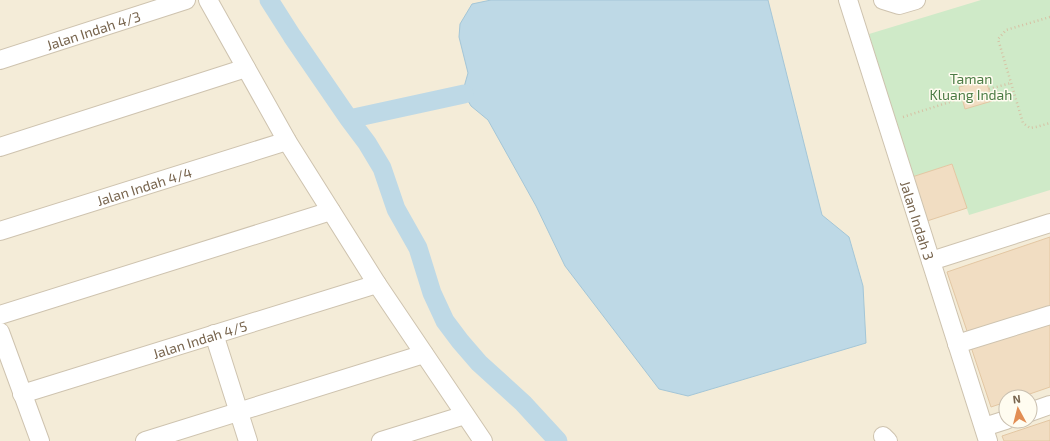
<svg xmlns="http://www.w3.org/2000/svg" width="1050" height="441" viewBox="0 0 1050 441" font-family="'Exo 2',sans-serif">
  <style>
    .residential { fill: #f4ecd8; fill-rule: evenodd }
    .green { fill: #cfeac8 }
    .water { fill: #bed9e6; stroke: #a4c6d7 }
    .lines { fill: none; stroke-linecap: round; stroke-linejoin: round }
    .canal { stroke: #bed9e6; stroke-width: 19 }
    .building { fill: #f1ddc2; stroke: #e3c7a3 }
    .minor-casing { stroke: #cec3af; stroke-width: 20 }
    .path { stroke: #d6c1a4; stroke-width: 2.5; stroke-dasharray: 1 3; stroke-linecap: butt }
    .minor { stroke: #fff; stroke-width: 18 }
    .labels { text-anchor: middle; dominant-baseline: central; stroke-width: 3; stroke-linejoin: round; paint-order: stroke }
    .street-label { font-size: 14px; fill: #77644d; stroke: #fffcf0 }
    .park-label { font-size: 14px; fill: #4c7c45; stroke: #fffcf0 }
  </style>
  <rect width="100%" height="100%" fill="#fcf8ea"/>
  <!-- residential -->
  <path class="residential" d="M0,0H1050V441H0ZM1006,397H1030V421H1006Z"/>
  <!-- green -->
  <path class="green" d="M981,0H1050V190L969,215L952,164L912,177L869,34Z"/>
  <!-- water -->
  <path class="water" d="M491,0H768L822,215L849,237L863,286L866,343L688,396L659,389L565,266L536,206L488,120L471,106L464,94V87L468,73L459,37L460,24L472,4Z"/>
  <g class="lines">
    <!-- canal -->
    <path class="canal" d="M269,0L292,36L349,119L367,143L382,168L396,209L418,248L432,293L445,321L460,341L479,363L523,403L558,441
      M349,119L464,94"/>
  </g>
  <!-- building -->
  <path class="building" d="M986,80L992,101L965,109L959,87Z
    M952,164L967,208L927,221L912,177Z
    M1050,237V307L968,334L947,272Z
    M1050,318V387L1021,397H1006V402L991,407L970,344Z
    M1050,420V441H1004L1002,436Z"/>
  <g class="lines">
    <!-- minor casing -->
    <g class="minor-casing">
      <g id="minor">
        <path d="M208,0L287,141L377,284L483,441"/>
        <path id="s1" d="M848,0L988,441"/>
        <path d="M883,0L899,5L916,0"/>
        <path id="s2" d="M0,60L186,0"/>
        <path d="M0,147L246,68"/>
        <path id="s3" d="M0,231L287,141"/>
        <path d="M931,261L1050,223"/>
        <path d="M0,315L331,211"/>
        <path d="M0,332L40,441"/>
        <path d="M214,334L248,441"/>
        <path d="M957,344L1050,315"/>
        <path id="s4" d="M22,394L377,284"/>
        <path d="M1030,412L1050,405"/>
        <path d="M984,427L1006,420"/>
        <path d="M883,436L888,441"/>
        <path d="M145,441L424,354"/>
        <path d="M381,441L465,415"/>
      </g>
    </g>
    <!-- path -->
    <path class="path" d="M1050,17L1006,30L998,39L1023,123L1030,128L1036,127L1050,123
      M989,89L1011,83
      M903,117L962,98"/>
    <!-- minor -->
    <use href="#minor" class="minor"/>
  </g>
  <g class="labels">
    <!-- street labels -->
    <g class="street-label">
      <text stroke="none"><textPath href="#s2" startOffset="98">Jalan Indah 4/3</textPath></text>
      <text stroke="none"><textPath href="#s3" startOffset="151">Jalan Indah 4/4</textPath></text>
      <text stroke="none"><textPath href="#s1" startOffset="231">Jalan Indah 3</textPath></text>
      <text stroke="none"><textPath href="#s4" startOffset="186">Jalan Indah 4/5</textPath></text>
    </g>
    <!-- park labels -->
    <g class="park-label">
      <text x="971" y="78">Taman<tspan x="971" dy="16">Kluang Indah</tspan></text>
    </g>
  </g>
  <!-- north arrow -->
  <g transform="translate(1018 409) rotate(353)"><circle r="19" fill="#fffcf0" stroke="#c9bfaf"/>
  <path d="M0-3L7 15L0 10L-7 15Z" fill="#e28d53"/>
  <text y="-6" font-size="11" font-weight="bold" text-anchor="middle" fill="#77644d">N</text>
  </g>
</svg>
